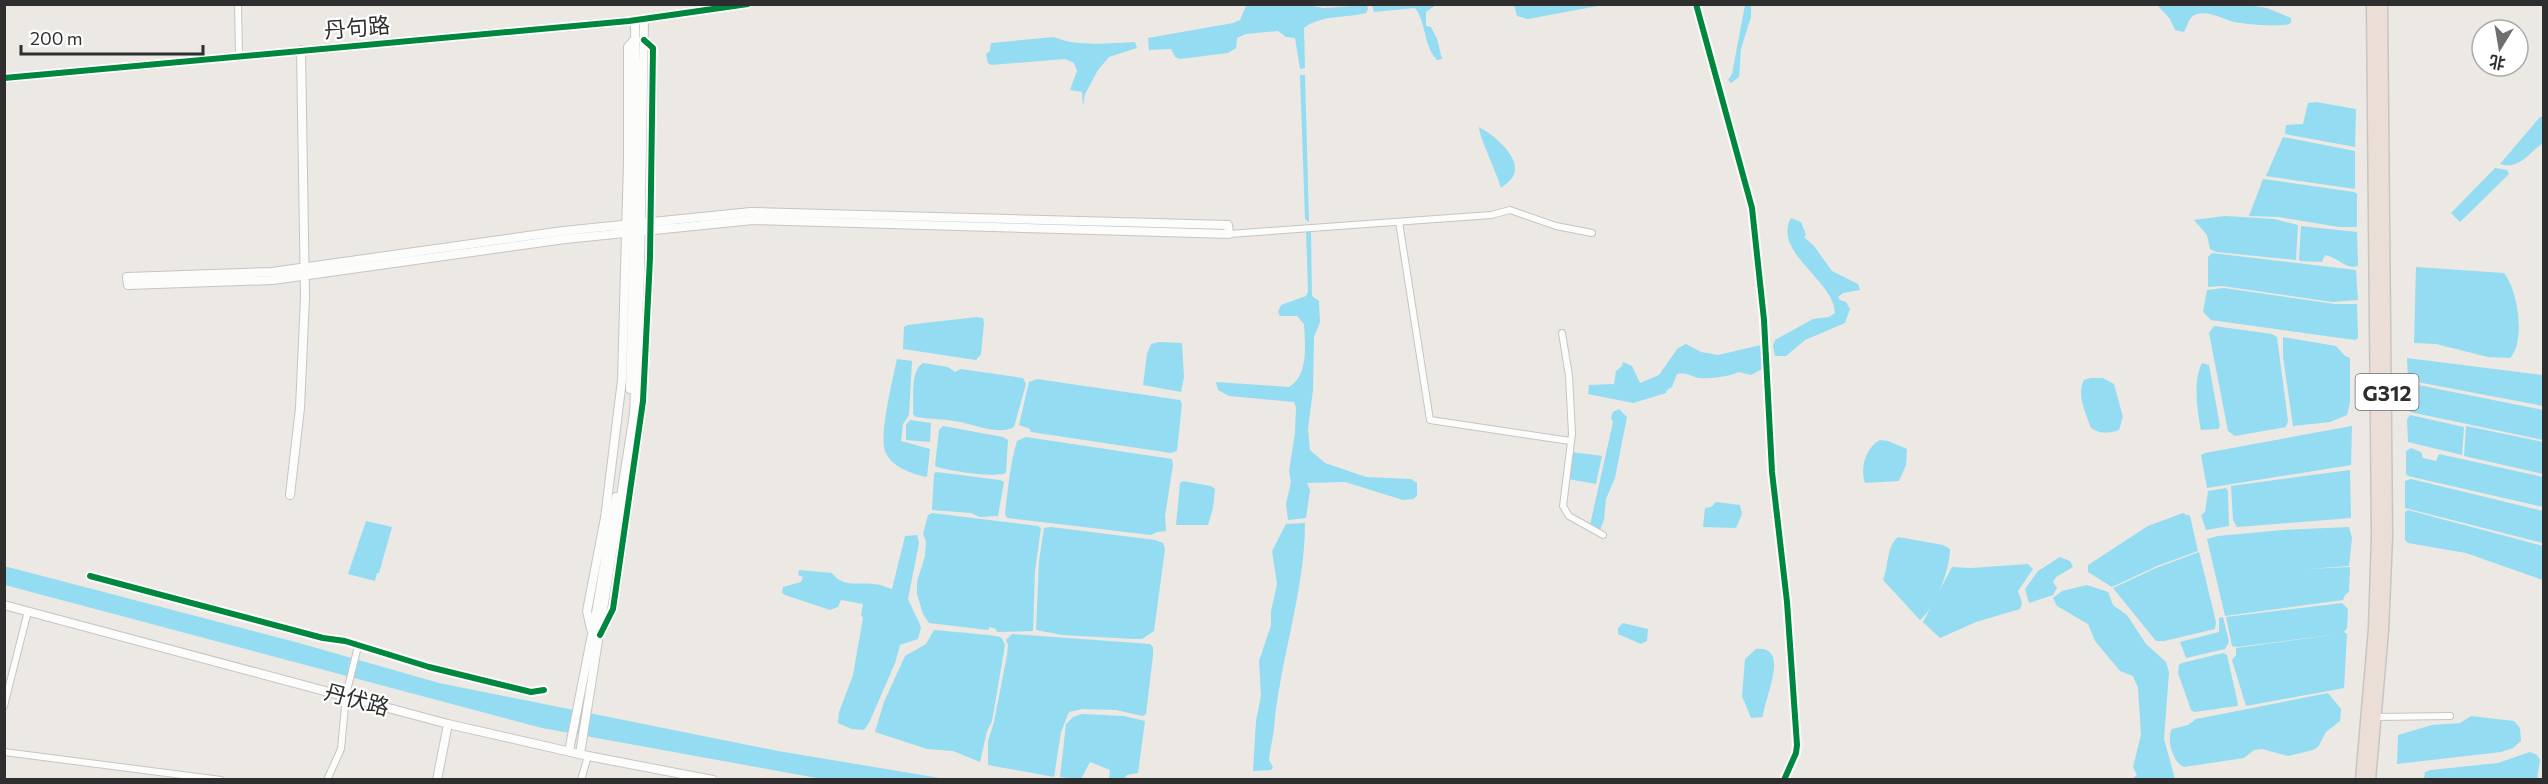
<svg xmlns="http://www.w3.org/2000/svg" width="2548" height="784" viewBox="0 0 2548 784" font-family="Commissioner,'Noto Sans SC',sans-serif">
  <style>
    .water { fill: #94dcf1 }
    .lines { fill: none; stroke-linecap: round; stroke-linejoin: round }
    .street-casing { stroke: #c6c5c5; stroke-width: 8 }
    .secondary-casing { stroke: #c6c5c5; stroke-width: 10 }
    .highway-casing { stroke: #c6c5c4; stroke-width: 13 }
    .street { stroke: #fcfcfb; stroke-width: 6 }
    .secondary { stroke: #fcfcfb; stroke-width: 8 }
    .highway { stroke: #eaded6; stroke-width: 10 }
    .cycleway-casing { stroke: #fff; stroke-width: 10 }
    .cycleway { stroke: #00873e; stroke-width: 6 }
    .labels { text-anchor: middle; dominant-baseline: central; stroke-width: 4.5; stroke-linejoin: round; paint-order: stroke }
    .shield { fill: #fff; stroke: #6d6d6d; stroke-width: 1.5 }
    .shield-label { font-size: 21px; font-weight: bold; fill: #2e2e2e }
    .street-label { font-size: 22px; fill: #2e2e2e; stroke: #fff }
  </style>
  <rect width="100%" height="100%" fill="#ece8e4"/>
  <!-- water -->
  <path class="water" d="M1307,5L1323,8L1367,5L1368,9L1366,13C1347,18 1320,15 1304,28L1305,68L1300,69L1295,38L1286,37L1278,31L1246,34L1237,38L1236,48L1228,53L1180,59L1175,57L1171,49L1149,50L1148,38L1233,23L1240,20L1246,6L1252,5Z
    M1372,5H1436L1426,12V26L1431,27L1437,39L1442,59L1437,60C1423,45 1427,24 1415,8L1374,12Z
    M1514,5V4L1603,5L1528,19L1517,16Z
    M1745,5H1751V17L1741,49L1739,77L1731,83L1728,80L1732,74Z
    M2247,5L2267,8L2291,18V23C2285,28 2245,24 2234,22C2223,19 2204,8 2193,16C2188,19 2187,28 2184,32L2175,30L2170,19L2157,5Z
    M1054,37C1076,47 1111,43 1135,42L1137,48L1109,57L1098,70L1085,94L1083,106L1082,92L1070,90L1077,71L1074,63L1065,59L991,65L988,63L986,54L990,51L991,43Z
    M1300,75H1305L1309,222L1305,219Z
    M2316,102L2356,109L2355,147L2285,134L2286,125L2303,124L2308,103Z
    M2540,117H2543V143C2529,152 2520,170 2500,164Z
    M1479,127C1492,134 1516,153 1515,169C1515,178 1507,183 1501,188C1498,176 1478,134 1479,127Z
    M2283,137L2355,151V189L2266,176Z
    M2495,168L2507,170L2509,174L2460,222L2451,213Z
    M2263,179L2354,192L2357,194V227H2339L2279,217L2249,216Z
    M2225,216L2274,219L2298,225L2296,260L2216,252L2210,249L2207,235L2194,220Z
    M1791,218L1801,222L1806,235L1804,237L1814,246L1832,271L1858,284L1860,290L1843,293L1838,297L1840,300L1846,302L1850,309L1845,323L1805,340L1786,356H1775L1773,346L1775,340L1813,319L1829,317L1835,313C1834,280 1772,252 1791,218Z
    M2301,226L2357,232L2358,266C2346,270 2339,258 2325,255L2322,262L2300,261L2299,259Z
    M1306,228L1311,231L1312,296L1319,301L1320,322L1314,337L1313,390L1308,429L1310,450L1325,463L1366,477L1411,479L1417,483V495L1414,499L1403,500L1345,482L1307,483L1310,490L1306,518L1288,520L1286,504L1291,482L1289,471L1295,433L1296,407L1294,402L1229,396L1218,390L1216,382L1289,387C1309,375 1305,345 1304,324L1297,316H1280L1278,312L1281,305L1306,296L1308,292Z
    M2212,253L2356,270L2358,300L2332,302L2222,286L2208,287V257Z
    M2416,267L2504,273C2518,290 2526,342 2510,358L2488,357L2436,344L2414,343Z
    M2224,288L2335,304H2357L2358,338L2355,340L2211,320L2203,312L2207,290Z
    M977,317L983,318L984,323L981,354L976,360L903,349L904,327L907,325Z
    M2214,326L2272,334L2277,337L2288,421L2286,427L2235,436L2228,431L2209,333Z
    M2283,337L2336,346L2345,356L2350,358V402L2347,415L2330,422L2293,426L2283,357Z
    M1159,342L1182,343L1184,377L1181,392L1143,385L1147,354L1151,344Z
    M1686,344L1701,352L1718,355L1761,345L1762,369L1751,375L1738,372C1733,376 1708,379 1700,378C1691,377 1686,371 1677,374L1672,387L1667,390L1666,393L1633,403L1588,394L1589,385L1614,384L1616,371L1622,366L1623,362L1632,366L1640,383L1659,375L1678,348Z
    M2407,358L2543,375V406L2412,381L2408,379Z
    M897,359L912,361L909,415L903,424L901,441L930,449L927,477C912,474 891,467 885,451C879,435 893,378 897,359Z
    M923,363L948,367L955,372L961,369L1023,378L1026,384L1014,427C997,436 972,423 954,421C942,419 929,419 916,417L913,414C914,400 910,371 923,363Z
    M2202,363L2209,365L2220,426L2218,429L2201,430C2197,411 2193,380 2202,363Z
    M2091,378H2103L2114,384L2123,417L2119,430C2108,434 2101,434 2091,428C2086,414 2076,394 2084,380Z
    M1037,379L1180,400L1182,404L1177,451L1171,453L1031,432L1030,429L1019,425L1029,382Z
    M2413,384L2543,410V440L2410,412L2408,386Z
    M1619,409L1627,417L1615,478L1606,499L1604,520L1600,530L1590,525L1613,422L1611,418L1613,412Z
    M2410,415L2464,427L2462,455L2408,442L2407,420Z
    M910,420L931,423L930,442L906,440V425Z
    M943,426L1003,437L1008,440L1006,473C998,478 946,471 935,466L939,430Z
    M2352,426L2351,465L2207,488L2201,455L2205,453Z
    M2466,426L2543,442V474L2464,456Z
    M1026,437L1172,459L1173,465L1165,516L1166,531L1157,532L1151,535L1007,518L1005,514C1008,489 1010,464 1017,441Z
    M1880,440L1888,441L1907,449L1906,465L1899,481L1865,483C1860,469 1865,448 1880,440Z
    M2411,448L2421,452L2423,458L2436,461L2439,454L2543,477V507L2408,476L2406,474V451Z
    M1572,452L1602,456L1596,484L1568,479Z
    M2350,470L2351,518L2237,527L2233,520L2231,486Z
    M936,472L1000,480L1004,482L998,516L980,517L971,513L932,510L934,474Z
    M2411,479L2543,511V543L2405,508V481Z
    M1183,481L1211,486L1215,489L1213,508L1208,525H1176L1180,483Z
    M2226,488L2228,491L2229,526L2206,530L2201,515L2205,512L2208,491Z
    M1716,502L1740,505L1742,514L1736,528L1703,527L1705,508L1711,507Z
    M2408,510L2543,546V580L2466,553L2408,543L2405,540V512Z
    M932,513L1038,526L1041,528L1035,571L1033,631L997,632L996,629L990,627L988,630L929,623L923,614L917,594V582L925,556L926,541L923,534L928,515Z
    M2183,513L2190,516L2198,551L2157,566L2112,587L2088,572V565L2148,526Z
    M366,521L392,527L379,573H377L375,581L348,574Z
    M1305,523C1305,591 1280,659 1274,728C1273,739 1270,749 1269,760L1273,767L1271,770L1253,771L1256,721L1261,696L1259,661L1271,625V611L1277,584L1272,551L1286,524Z
    M1051,527L1155,540L1163,543L1165,549L1154,631L1142,639H1134L1062,635L1036,630L1039,561L1044,528Z
    M2349,527L2352,538L2349,566L2308,569L2350,567L2349,592L2345,595L2343,600L2225,616L2207,539L2218,536L2283,530Z
    M917,535L919,543L908,599L921,627L918,639L900,645L895,663L869,723L864,730L852,729L838,723L839,712L853,675L863,618L861,615L863,604L841,600L838,607L830,610L785,595L782,593L783,587L801,582L803,577L798,575L799,570L832,573C843,588 857,582 873,584C879,584 886,587 892,589L905,536Z
    M1898,537L1943,545L1950,549C1950,569 1936,607 1920,620L1883,580C1889,566 1886,547 1898,537Z
    M2199,552L2216,622L2215,629L2164,641H2156L2113,588L2156,568Z
    M2060,557L2070,561L2073,567L2056,577L2053,582L2057,588L2053,595L2029,603L2025,589L2038,571Z
    M2028,564L2033,569L2018,591L2022,603L2020,609L1976,622L1940,638L1923,622L1952,567L1971,568Z
    M4,566L299,643L439,683L778,751L946,779H822L542,728L5,585Z
    M2087,585L2108,592L2113,605L2127,615L2146,644L2166,662L2169,672L2164,739L2175,779H2132L2137,775L2133,767L2141,735L2138,688L2133,676L2120,671L2095,641L2088,624L2057,606L2053,598L2062,591Z
    M2342,603L2348,609L2347,628L2344,632L2347,634L2344,688L2246,706L2232,660L2236,655V648L2339,634L2237,647L2232,646L2226,617Z
    M2223,617L2229,642L2225,649L2186,658L2180,642L2219,632V618Z
    M1623,623L1648,629L1647,641L1641,644L1618,634V628Z
    M934,630C944,631 996,635 1000,637C1003,639 1003,641 1005,645L992,721L987,731L980,762L953,751L927,749L875,732L884,702L905,656L926,644Z
    M1012,634L1150,644L1153,647V655L1146,714L1143,716L1116,710L1083,709L1069,712L1061,732L1054,777L988,765V741L994,722L1007,655L1008,645L1006,640Z
    M1756,649C1792,645 1763,700 1763,717L1751,718L1742,696L1745,659Z
    M2223,653L2227,655L2238,704L2237,706L2194,712L2191,710L2178,673L2179,665L2182,663Z
    M2328,693L2341,709L2340,721L2326,732L2318,747L2313,750L2288,756L2262,749L2254,750L2244,758L2184,767C2173,763 2166,739 2172,729L2188,725L2196,719Z
    M1082,714L1124,716L1145,721L1138,773L1127,775L1124,779H1109L1110,770L1090,762L1081,779L1060,777L1066,724L1073,717Z
    M2471,716L2514,721L2520,728L2521,741L2513,748L2501,752L2397,764L2398,735L2432,725L2460,723Z
    M2530,752L2537,755L2540,760L2537,779H2424L2425,772L2431,770L2498,763Z"/>
  <g class="lines">
    <!-- street casing -->
    <g class="street-casing">
      <path id="street" d="M238,4L239,55
        M1696,4L1752,208L1764,320L1772,472L1787,602L1797,745L1796,753L1784,780
        M1399,222L1430,420L1570,441
        M1229,234L1491,215L1510,210L1556,226L1592,233
        M1562,333L1569,376L1572,434L1563,506L1569,516L1603,535
        M90,576L323,638L345,641L429,667L531,692L544,690
        M4,706L28,611
        M2377,717L2450,716
        M4,752L221,780
        M327,780L341,749L346,695L358,646
        M581,780L588,756"/>
    </g>
    <!-- secondary casing -->
    <g class="secondary-casing">
      <path id="secondary" d="M4,78L629,21L748,4
        M751,212L1228,225L1229,234L753,220L565,239L273,280L128,285L127,277L272,272L563,231Z
        M630,389L636,160L635,20
        M290,495L300,408L305,297L301,50
        M4,605L448,724L588,756L713,780
        M591,629L587,611L605,518L622,380L628,162V47L635,39
        M601,633L613,609L643,401L650,258L653,48L644,40
        M569,751L595,619L616,497
        M580,754L634,414L640,273L644,19
        M437,780L448,724"/>
    </g>
    <!-- highway casing -->
    <g class="highway-casing">
      <path id="highway" d="M2361,780L2374,629L2377,536L2372,4
        M2370,780L2383,631L2387,537L2382,4"/>
    </g>
    <!-- street -->
    <use href="#street" class="street"/>
    <!-- secondary -->
    <use href="#secondary" class="secondary"/>
    <!-- highway -->
    <use href="#highway" class="highway"/>
    <!-- cycleway casing -->
    <g class="cycleway-casing">
      <path id="cycleway" d="M1696,4L1752,208L1764,320L1772,472L1787,602L1797,745L1796,753L1784,780
        M4,78L629,21L748,4
        M90,576L323,638L345,641L429,667L531,692L544,690
        M600,635L613,609L643,401L650,258L653,48L644,40"/>
    </g>
    <!-- cycleway -->
    <use href="#cycleway" class="cycleway"/>
  </g>
  <g class="labels">
    <!-- shield labels -->
    <rect class="shield" x="2355.5" y="374" width="63" height="36" rx="4.5"/>
    <g class="shield-label">
      <text x="2387" y="392">G312</text>
    </g>
    <!-- street labels -->
    <g class="street-label">
      <text transform="translate(357 27) rotate(-5)">丹句路</text>
      <text transform="translate(357 699) rotate(15)">丹伏路</text>
    </g>
  </g>
  <!-- border -->
  <rect width="2548" height="784" fill="none" stroke="#2e2e2e" stroke-width="12"/>
  <!-- north arrow -->
  <g transform="translate(2500 48) rotate(191)"><circle r="28" fill="#ffffff" stroke="#ababab" stroke-width="1.5"/>
  <path d="M0-4.5L10 22L0 15L-10 22Z" fill="#706f6e"/>
  <text y="-9" font-size="16" font-weight="bold" text-anchor="middle" fill="#2e2e2e">北</text>
  </g>
  <!-- scale -->
  <path d="M21 45v9h182v-9" fill="none" stroke="#2e2e2e" stroke-width="3"/>
  <text x="30" y="45" font-size="18" fill="#2e2e2e" stroke="#ffffff" stroke-width="4.5" paint-order="stroke">200 m</text>
</svg>
